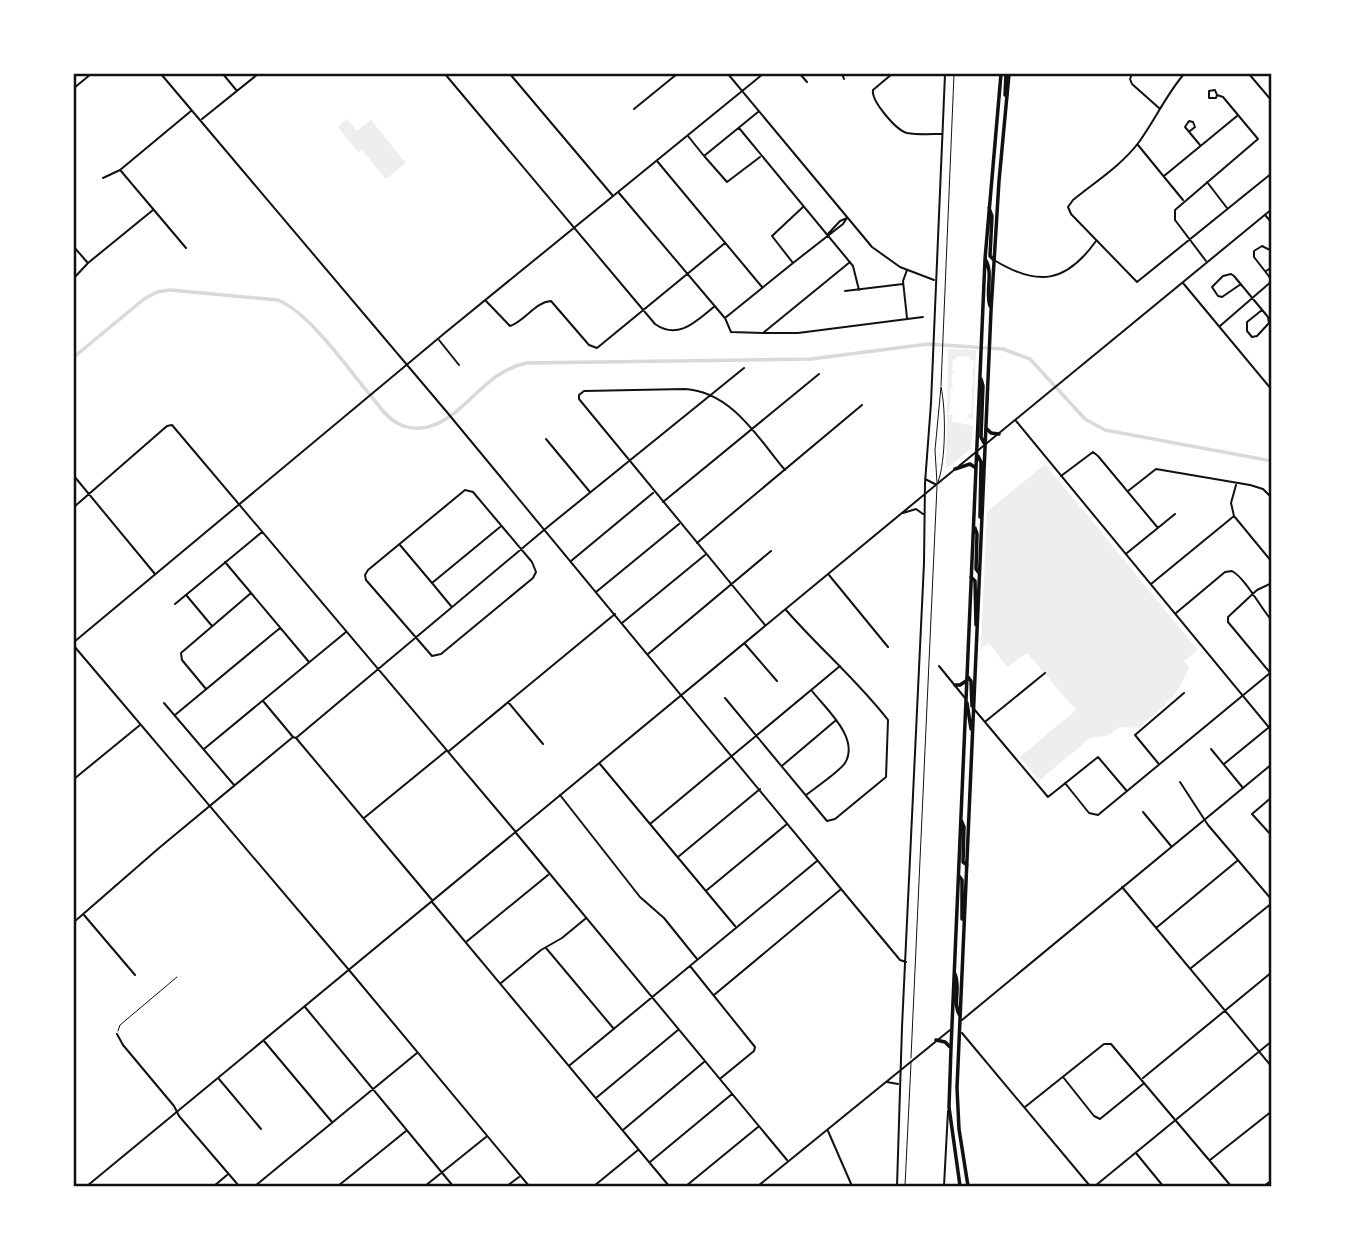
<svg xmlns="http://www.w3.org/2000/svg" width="1345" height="1260" viewBox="0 0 1345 1260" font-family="Ubuntu,sans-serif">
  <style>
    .green { fill: #eee }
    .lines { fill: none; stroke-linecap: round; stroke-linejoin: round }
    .canal { stroke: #d9d9d9; stroke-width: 3.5 }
    .service { stroke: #111; stroke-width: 1 }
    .minor { stroke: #111; stroke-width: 2 }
    .tertiary { stroke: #111; stroke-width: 2 }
    .trunk { stroke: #111; stroke-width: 3.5 }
    .neatline { fill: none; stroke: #111; stroke-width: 2.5 }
  </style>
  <rect width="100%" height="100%" fill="#fff"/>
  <!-- green -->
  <path class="green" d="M347,119L357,131L371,120L406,163L386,179L362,150L358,152L338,127Z
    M948,349L976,350L973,419L957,417L958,415V417L968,418V414H971L972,404L969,403L972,402V388H970L973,386V373L971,371H973L974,361L970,360V357L957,356L956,359L953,360L952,370L955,371L952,373V385L954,388H951L949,413H947Z
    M947,414L953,415L951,421L973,426L971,449L946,469Z
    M1045,464L1198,650L1184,661L1189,667C1177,698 1163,707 1139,728L1120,727L1107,736L1090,738L1039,781L1020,757L1076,710L1027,653L1007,667L989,643L981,648L987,512Z"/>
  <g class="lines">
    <!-- canal -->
    <path class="canal" d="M74,357L144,299L157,292L170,290L278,300C311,314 347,368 371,396C379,406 386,417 397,423C408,429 422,430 434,425C468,412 485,371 527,363L811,359L928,344L1003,349L1030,359L1085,419L1105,430L1272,461"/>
    <!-- service -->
    <path class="service" d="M941,386L954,74
      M937,483L935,450L941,387C946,409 946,461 938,482
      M118,1031L120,1025L177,977
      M911,1058L937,486
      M905,1186L911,1063"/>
    <!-- minor -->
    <path class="minor" d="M223,74L237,91
      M445,74L655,324C679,341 697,320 715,306
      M510,74L613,196
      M800,74L807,82
      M842,74L844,79
      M892,74L873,90C871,101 896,130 907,133C918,135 931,134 942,134
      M916,74H927
      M1132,74L1130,79L1132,84L1159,108
      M1184,74C1166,95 1155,120 1139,142C1122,165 1095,182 1073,200L1068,207L1071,214L1137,282L1272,173
      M1249,74L1272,101
      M74,88L91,74
      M634,109L677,74
      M202,119L258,74
      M739,128L853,266L859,290
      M1190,131L1195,127L1193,122L1189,121L1185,127L1200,145
      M688,136L704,156L758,112
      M1138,145L1183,200
      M705,157L727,182L760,157
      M657,161L762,287
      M121,171L186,248
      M1164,176L1237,116
      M103,178L120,170L191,111
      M1207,182L1227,208
      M619,193L724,317
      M803,207L772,236L793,263L843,224L847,218
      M1265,215L1272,223
      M828,234L840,221L847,218
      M74,247L87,262
      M994,260C1038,287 1066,283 1096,241
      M1206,261L1175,220V210L1258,139L1223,97L1217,95L1215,90L1209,91V98H1216L1217,95
      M793,263L725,318L731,332L763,333L850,262
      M907,270L903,281L907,318
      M1266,271L1272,267
      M74,278L88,263L153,210
      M1271,279L1254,257V251L1262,246L1272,251
      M1183,283L1272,390
      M1241,284L1222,297L1218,296L1212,287L1223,276L1231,274L1234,276L1268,317L1269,323L1257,336L1252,337L1247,331V322L1262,310
      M845,291L903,284
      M486,301L510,326C525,321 535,302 551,301L589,345L597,348L725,243
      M1220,326L1272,281
      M764,333H798L923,317
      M439,340L459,365
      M546,439L590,492
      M74,476L155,574
      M1061,476L1093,452L1098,456L1158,528
      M1236,485L1231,503L1234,516L1272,562
      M465,490L473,492L532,562L536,572L533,578L441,654L432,656L366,580L365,575L368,570Z
      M1128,491L1156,469L1250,485L1263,489L1272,498
      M663,502L819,374
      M74,507L167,426L172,425L515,831
      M697,543L862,405
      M400,545L432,583L500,527
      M1127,553L1175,514
      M571,561L653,493
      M225,562L309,662
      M829,575L888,647
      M432,583L451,606
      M1272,583L1257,590L1228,617V622L1272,675
      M1151,584L1234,516
      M596,592L679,524
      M187,596L212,626
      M175,604L262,532
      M1176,613L1225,572L1232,571C1246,579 1260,607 1272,621
      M622,623L705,555
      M765,625L579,399V395L584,391L685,389C732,392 758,438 785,470
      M745,644L777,681
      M648,654L771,551
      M939,666L965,698
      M206,689L182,660L181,653L251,593
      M725,698L827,821L835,819L886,777L888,720C857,680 819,648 786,610
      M263,701L293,737L296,738L432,900
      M508,702L543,744
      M164,703L234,785
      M974,709L1048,797L1098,757L1126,790
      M175,715L280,628
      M986,721L1045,673
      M296,738L550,525L744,368
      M204,749L346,632
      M1211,749L1243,788
      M449,751L615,614
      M1158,763L1135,735L1184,693
      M600,764L735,926
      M1224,764L1268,728
      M783,765L835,721
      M74,779L140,725
      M1180,782L1208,825L1272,900
      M1065,783L1089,813L1098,815L1270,673
      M560,795L640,897L664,918L697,959
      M806,795C815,788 840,771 845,763C860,738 826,709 812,691
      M1272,797L1252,814L1272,836
      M1143,812L1171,846
      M364,818L446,751
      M650,824L840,666
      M516,833L787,1160
      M678,857L760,789
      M1122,887L1272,1067
      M707,890L787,824
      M432,902L669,1186
      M84,915L135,975
      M74,922L159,848L293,737
      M1156,928L1237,861
      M466,942L548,875
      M546,948L614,1029
      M690,966L755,1047L754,1051L721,1078
      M1191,968L1272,903
      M501,983L541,950L562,938L585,919
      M714,995L840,890
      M305,1007L453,1186
      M117,1034L123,1045L174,1106L179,1116L239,1186
      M264,1041L332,1122
      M570,1065L817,861
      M1063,1077L1094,1116L1100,1119L1143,1084
      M1143,1078L1272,972
      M219,1079L261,1129
      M596,1098L678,1030
      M1025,1107L1104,1044H1111L1231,1186
      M623,1130L704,1062
      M828,1131L852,1186
      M1136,1153L1163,1186
      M1210,1160L1272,1111
      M650,1162L732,1094
      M214,1186L227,1175
      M255,1186L417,1053
      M338,1186L406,1131
      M425,1186L486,1137
      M507,1186L519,1177
      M594,1186L638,1150
      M686,1186L758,1127
      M1264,1186L1272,1180"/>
    <!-- tertiary -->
    <path class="tertiary" d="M161,74L446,411L856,907L900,960L906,962
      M728,74L872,247L900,267L934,280
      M1016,421L1272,731
      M959,466L1272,209
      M925,479L935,484
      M903,513L916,509L923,514
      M74,642L446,332L763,74
      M74,646L349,970L529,1186
      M962,1020L1272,764
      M962,1033L1090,1186
      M887,1082L898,1084
      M87,1186L954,470
      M758,1186L950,1030
      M897,1186L902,1027L924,563L925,483L931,403L945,74
      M944,1186L948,1111
      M1095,1186L1272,1041"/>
    <!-- trunk -->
    <path class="trunk" d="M1005,95L1006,74
      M989,208L992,216L990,256L994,260
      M985,259C994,272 985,291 990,306
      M981,379L983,386L981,437L984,443
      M986,428L991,433L999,434
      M978,456L981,462L980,517
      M955,469L970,464L976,468
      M975,528L977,534L976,569L979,573
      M971,577L975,581L976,625
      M968,677L971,681L972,706
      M955,685H960L966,681
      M967,703L971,729
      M961,820L964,827L963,862L967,865
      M959,876L962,880V919
      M955,974C961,988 952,1004 960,1016
      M936,1040L945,1042L950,1047
      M960,1186L949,1107L951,1048L985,259L1001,74
      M968,1186L959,1129L957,1088L991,311L999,181L1009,74"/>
  </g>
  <!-- border -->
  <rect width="1345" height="1260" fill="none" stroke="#ffffff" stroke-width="150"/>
  <rect x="75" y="75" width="1195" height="1110" class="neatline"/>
</svg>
